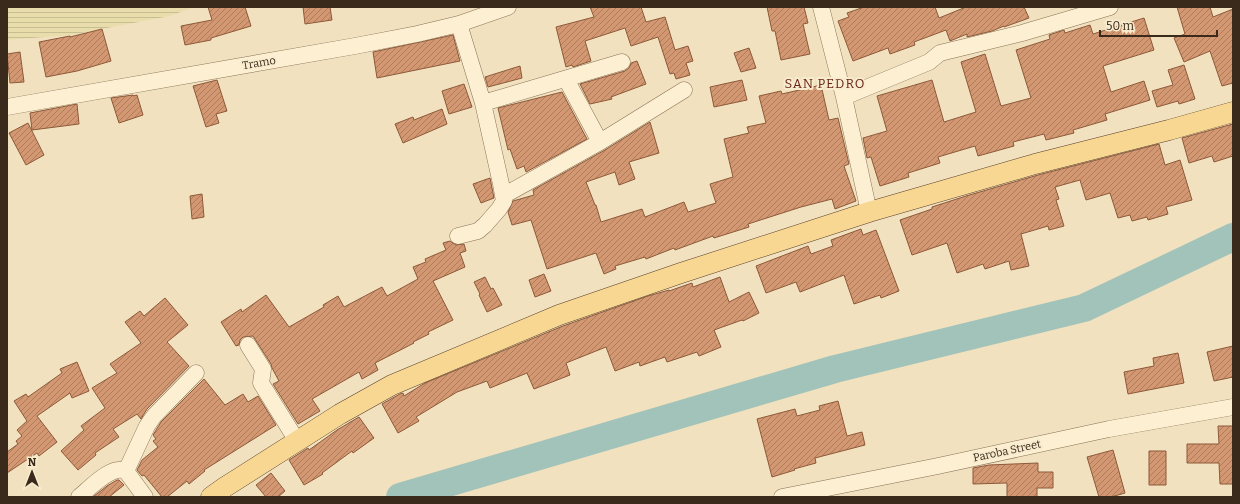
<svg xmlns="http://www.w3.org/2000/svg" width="1240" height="504" viewBox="0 0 1240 504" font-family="Bitter,serif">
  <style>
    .farmland { fill: url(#farmland-rules) }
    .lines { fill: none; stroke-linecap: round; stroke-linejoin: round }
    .river { stroke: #a2c3b9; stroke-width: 28 }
    .building { fill: url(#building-hatch); stroke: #8d5939 }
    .minor-casing { stroke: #8b7156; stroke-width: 17 }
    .major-casing { stroke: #593f2a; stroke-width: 21 }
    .minor { stroke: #fcefd2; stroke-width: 16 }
    .major { stroke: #f8d793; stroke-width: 20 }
    .labels { text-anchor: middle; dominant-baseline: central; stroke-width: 4; stroke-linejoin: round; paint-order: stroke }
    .street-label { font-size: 11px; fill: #3a2a1b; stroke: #f8eccf }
    .quarter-label { font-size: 13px; letter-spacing: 1px; fill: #6a2717; stroke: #f8eccf }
  </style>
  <defs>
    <pattern id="farmland-rules" width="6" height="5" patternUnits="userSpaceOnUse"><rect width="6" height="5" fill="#e8ddab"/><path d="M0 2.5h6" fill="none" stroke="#c8be93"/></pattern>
    <pattern id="building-hatch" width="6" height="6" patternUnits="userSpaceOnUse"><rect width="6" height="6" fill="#d39871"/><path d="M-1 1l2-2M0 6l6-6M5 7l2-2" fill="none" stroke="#ac7c5c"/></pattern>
  </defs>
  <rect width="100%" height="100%" fill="#f1e1bf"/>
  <!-- farmland -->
  <path class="farmland" d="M7,7H194L170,16L70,35L7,40Z"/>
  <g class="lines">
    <!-- river -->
    <path class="river" d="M400,497L835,369L1084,308L1233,237"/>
  </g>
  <!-- building -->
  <path class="building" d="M208,7H245L251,26L211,38V40L185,45L181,26L212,20Z
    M303,7H330L332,20L305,24Z
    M590,7H641L646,22L665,17L675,50L688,46L693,61L686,63L690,75L676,79L674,73L670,74L658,37L631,46L625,28L585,41L591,61L573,67L572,65L566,67L556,27L594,17Z
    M767,7H804L808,23L803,24L810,54L781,60L775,31H772Z
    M864,7H935L939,18L966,7H1024L1029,18L1004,27V26L992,31L967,37V34L950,41L946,30L914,42L915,45L890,54L888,48L853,61L838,21L849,17L847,13Z
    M1177,7H1210L1213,17L1233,9V83L1222,86L1210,51L1184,62L1174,38L1185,34Z
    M1144,18L1154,50L1103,66L1111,92L1144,81L1150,100L1105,114L1107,120L1073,130L1074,133L1046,140L1044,134L1013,142L1014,146L978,156L975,146L938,157L940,163L908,173L909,177L880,186L871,157L867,158L863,138L887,131L877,96L932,80L944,122L976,112L961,62L985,54L1001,106L1031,98L1016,50L1050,39L1049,35L1064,30L1065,33L1090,25L1093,34Z
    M102,29L111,61L77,71L46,77L39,42L70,36V37Z
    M453,35L460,61L377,78L373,52Z
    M749,48L756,68L741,72L734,53Z
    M20,52L24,82L10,83L7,54Z
    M637,61L646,84L611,97L612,99L590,104L580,84L625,71L629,68L631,63Z
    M1184,65L1195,99L1179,104L1178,101L1157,107L1152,91L1173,85L1168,70Z
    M520,66L522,78L488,87L485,77Z
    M217,80L227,111L216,114L219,123L206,127L193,86Z
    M742,80L747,100L714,107L710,87Z
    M464,84L472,107L449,114L442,91Z
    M821,85L829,120L838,118L849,164L844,166L856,201L835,209L832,199L801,207L748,224L749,227L714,238L713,236L675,250L674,248L646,259L645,257L615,266L616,269L604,274L596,253L547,269L531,220L512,225L508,212L513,201L534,195L533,190L605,150L650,122L659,153L629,162L635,179L619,185L615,172L586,182L595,205H596L601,222L642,209L645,217L684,202L688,212L716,203L710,184L733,177L724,139L749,133L747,127L766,123L759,96L781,91L782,94Z
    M562,92L587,139L526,172L524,166L517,169L510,149L508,150L498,108Z
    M133,95V96L137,95L143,115L119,123L111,98Z
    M77,104L79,124L32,130L30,113Z
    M442,109L447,124L403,143L395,124L413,117L414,120Z
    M28,123L44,155L26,165L9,133Z
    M1233,124V156L1214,162L1212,156L1189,163L1182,138Z
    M1159,144L1165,165L1180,160L1192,200L1166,207L1168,214L1148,220L1147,217L1132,221L1130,215L1118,218L1110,193L1086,200L1080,180L1055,187L1059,199L1056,200L1064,226L1049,230L1048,226L1021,234L1029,266L1011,270L1009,261L985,269L983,264L957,273L947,243L912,255L900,220L932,209V207L966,196L1038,175Z
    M490,178L494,198L481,203L473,184Z
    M202,194L204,217L192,219L190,196Z
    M861,229L863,235L876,230L899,291L881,298L880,295L854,304L844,275L800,292L796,282L766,293L756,266L808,246L811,254L833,246L831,240Z
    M450,241L456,245L464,244L466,251L460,253L465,267L433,281L453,320L428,332L429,334L413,342L414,343L375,363L378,370L362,379L359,372L312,399L320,411L298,424L273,384L279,381L272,368L271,364L253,336L243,337L240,340L239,345L236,346L221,322L241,309L242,312L266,295L289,327L324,307L323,305L338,296L344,307L382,287L387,296L418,279L413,267L426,262L425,259L446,250L443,243Z
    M544,274L551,291L535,297L529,280Z
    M485,277L491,289L493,288L502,305L487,312L479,295L480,294L474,282Z
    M720,277L729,302L749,292L759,313L743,321L742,320L714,330L721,347L699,356L697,352L667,362L665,357L640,366L639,362L615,371L606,347L566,363L570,375L534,389L527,373L490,388L487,381L457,392L416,417L419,421L398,433L382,404L400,394L403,393L404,396L425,383L563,326L648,296L669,290V291L692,283L693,287Z
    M165,298L188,325L167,342L189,366L147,409L141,419L137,414L113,429L119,437L95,453L96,455L78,470L61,451L84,430L81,426L105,408L92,388L117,373L110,364L141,343L125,322L140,311L144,316Z
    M1233,346V377L1214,381L1207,352Z
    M1178,353L1184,383L1128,394L1124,372L1154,366L1153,358Z
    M77,362L89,391L72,398L70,393L37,416L57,442L39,456L37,453L7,473V452L18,444L16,441L22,436L17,430L27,421L14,401L26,394L28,397L62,373L60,369Z
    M204,379L225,405L243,394L248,402L258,396L276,425L204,470L205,471L189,484L187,481L167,497H162L144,475L142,476L137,470L142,460L158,447L153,441L156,439L153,435L161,422Z
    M838,401L847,436L862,432L865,445L815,458L816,463L794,469L795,470L772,477L757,419L795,409L797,416L820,410L819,406Z
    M359,417L374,438L353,453L352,451L322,473L323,474L304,485L289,460L308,448L309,450L337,430Z
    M1218,426H1233V484H1220L1219,463H1187V444H1219Z
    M1113,450L1125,493L1111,497H1099L1087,457Z
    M1149,451H1166V485H1149Z
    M1038,463V472H1053V488H1037V497H1007V483L973,484V468L989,465Z
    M271,473L285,491L278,497H266L256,485Z
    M117,480H119L124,485L109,497H93L107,486Z"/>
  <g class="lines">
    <!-- minor casing -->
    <g class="minor-casing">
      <path id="minor" d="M821,7L844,97L869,212
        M566,79L600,142
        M844,97L929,62L940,53L1022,33L1110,7
        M483,103L622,62
        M7,107L355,46L417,34L459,24L508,7
        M503,196L600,142L684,90
        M458,236L478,231L485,225L499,209L504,201L501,184L483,103L459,24
        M248,345L263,369L261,383L297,441
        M126,471L147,426L154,416L196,373
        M79,497C90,488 112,464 126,471L145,497
        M782,497L938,466L1109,429L1233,407"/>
    </g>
    <!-- major casing -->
    <g class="major-casing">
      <path id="major" d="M211,497L225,487L340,414L392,385L559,315L681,273L869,212L1035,164L1169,130L1233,112"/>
    </g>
    <!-- minor -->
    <use href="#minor" class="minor"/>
    <!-- major -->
    <use href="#major" class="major"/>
  </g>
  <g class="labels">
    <!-- street labels -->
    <g class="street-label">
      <text transform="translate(259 63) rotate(-10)">Tramo</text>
      <text transform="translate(1007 451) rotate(-12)">Paroba Street</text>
    </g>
    <!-- quarter labels -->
    <g class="quarter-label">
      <text x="825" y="83">SAN PEDRO</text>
    </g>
  </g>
  <!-- border -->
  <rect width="1240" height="504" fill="none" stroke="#3a2a1b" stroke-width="16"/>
  <!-- north arrow -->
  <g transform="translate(32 472)" stroke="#f8eccf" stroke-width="3" paint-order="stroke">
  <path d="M0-3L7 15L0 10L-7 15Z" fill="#3a2a1b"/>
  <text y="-6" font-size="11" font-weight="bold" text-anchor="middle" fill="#3a2a1b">N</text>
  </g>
  <!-- scale -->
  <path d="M1100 30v6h117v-6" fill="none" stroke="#3a2a1b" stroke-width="2"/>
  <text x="1106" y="30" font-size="12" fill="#3a2a1b" stroke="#f8eccf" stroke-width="3" paint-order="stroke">50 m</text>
</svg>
